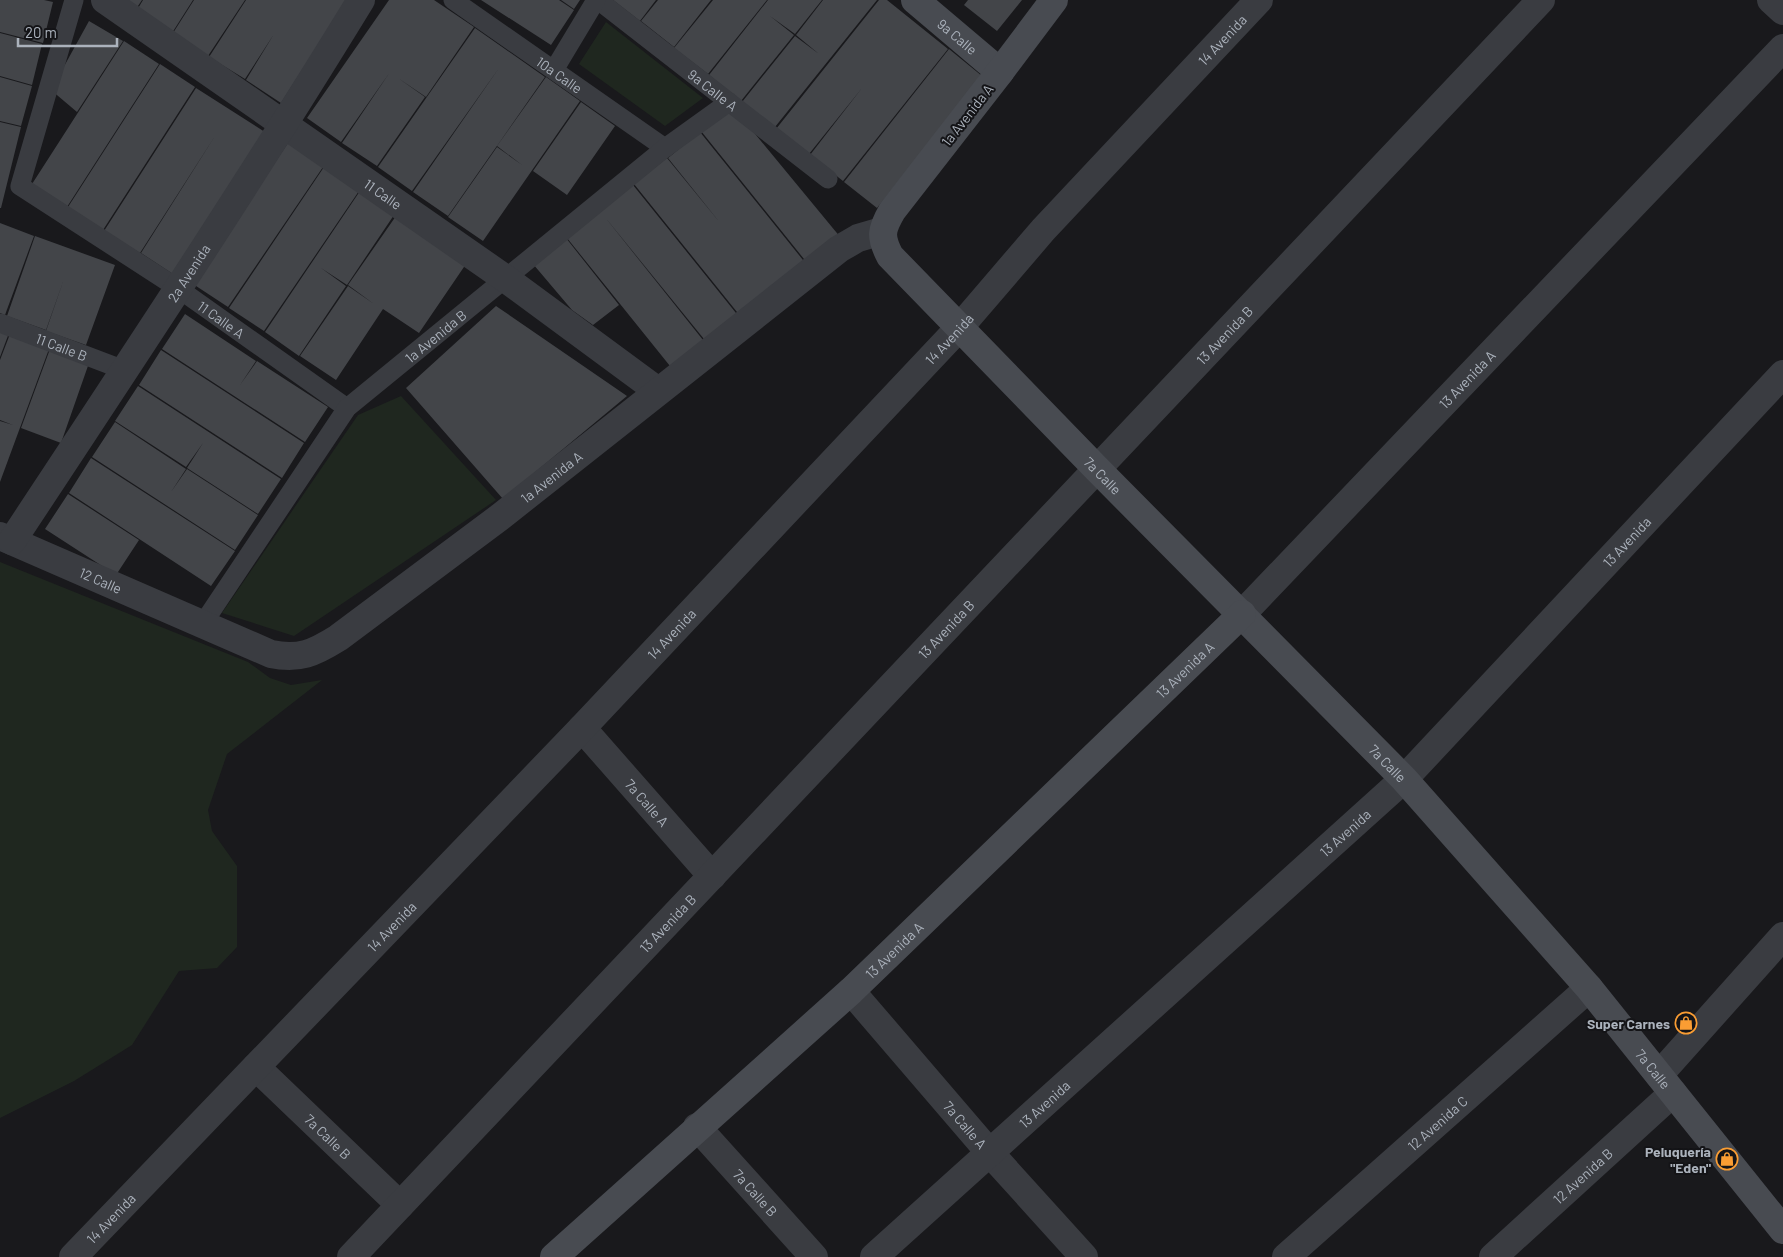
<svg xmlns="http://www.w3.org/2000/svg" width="1783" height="1257" viewBox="0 0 1783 1257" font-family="Barlow,sans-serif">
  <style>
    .green { fill: #1f271f }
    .building { fill: #434549 }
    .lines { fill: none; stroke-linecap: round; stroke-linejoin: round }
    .lane { stroke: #3a3c41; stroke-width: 19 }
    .street { stroke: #3a3c41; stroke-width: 28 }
    .secondary { stroke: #484b51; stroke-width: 28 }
    .labels { text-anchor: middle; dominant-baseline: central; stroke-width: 4; stroke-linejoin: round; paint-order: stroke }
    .street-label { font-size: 14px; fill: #abb2bc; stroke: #141417 }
    .poi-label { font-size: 14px; font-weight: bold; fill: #abb2bc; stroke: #141417; text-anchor: end }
  </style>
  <rect width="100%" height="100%" fill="#19191c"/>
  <!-- green -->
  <path class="green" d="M606,22L703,98L665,126L579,64Z
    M401,396L496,500L294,636L222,613L358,415Z
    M0,562L248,662L270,678L291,685L322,680L227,754L208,810L212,831L237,866V947L217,968L179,971L132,1045L74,1081L0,1118Z"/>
  <!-- building -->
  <path class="building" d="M0,0H44L53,2L43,43L0,32Z
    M121,0H142L136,9Z
    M143,0H193L172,33L137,10Z
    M194,0H245L208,56L173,33Z
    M246,0H347L281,103L246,80L274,34L245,79L209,57Z
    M389,0H434L474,27L426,97L398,78L425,97L377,166L342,143L390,72L341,142L307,118Z
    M481,0H559L574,10L551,45Z
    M561,0H580L574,9Z
    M613,0H656L640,21Z
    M658,0H711L674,47L641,21Z
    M713,0H767L708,74L674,48Z
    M768,0H822L795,34L770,16L794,35L741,101L709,75Z
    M823,0H877L775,127L742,102L795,36L819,54L796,35Z
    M879,0H887L948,49L843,181L810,155L862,88L809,154L776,129Z
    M968,0H1022L997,31L964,5Z
    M89,21L123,41L77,112L51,90Z
    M475,28L545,77L448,216L413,192L499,68L412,191L378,167Z
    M0,33L42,44L32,85L0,76Z
    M124,41L159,64L67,207L32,184Z
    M949,49L982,76L877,208L844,182Z
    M160,64L195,87L103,230L68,207Z
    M0,77L32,86L21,126L0,121Z
    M546,77L580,101L483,241L448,217L497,147L522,165L497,146Z
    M196,88L268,134L176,276L141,253L215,136L140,253L104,231Z
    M581,102L615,126L567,195L533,171Z
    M729,108L742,118L841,238L808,264L701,131Z
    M0,122L21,127L1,208H0Z
    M700,132L807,265L741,317L634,184L667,158L721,224L668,158Z
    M288,143L323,167L228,307L193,284Z
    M324,167L359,191L264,331L229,308Z
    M633,185L740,318L708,344L604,216L707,345L674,371L567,238Z
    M360,191L394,215L347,285L321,268L346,286L299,356L265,332Z
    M396,216L466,264L419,333L383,309L336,380L300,356L348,286L374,304L348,285Z
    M0,223L34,236L5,315L0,313Z
    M35,236L115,265L86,345L46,331L64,279L46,330L7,316Z
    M566,238L619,305L593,325L572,310L533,264Z
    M496,306L627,396L503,499L406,388Z
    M185,314L256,361L240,385L257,361L328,407L305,442L162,349Z
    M0,330L9,333L0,357Z
    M10,334L49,349L0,482V421L13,425L0,420V360Z
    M50,349L89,363L61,443L21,428Z
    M161,350L304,443L282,478L139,385Z
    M138,386L281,479L258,514L187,468L203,443L186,467L115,421Z
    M115,422L186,469L171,492L187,469L258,515L235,550L92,457Z
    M91,458L235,551L211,586L69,493Z
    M68,494L139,540L116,575L45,529Z"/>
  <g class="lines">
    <!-- lane -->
    <g class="lane">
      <path id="s1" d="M74,0L20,186L179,289L347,408"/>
      <path id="s2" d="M453,0L665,148"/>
      <path id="s3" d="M598,0L828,179"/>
      <path d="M554,70L596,0"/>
      <path id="s4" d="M0,323L124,370"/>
      <path id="s5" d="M202,625L347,408L665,148L729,102"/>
    </g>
    <!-- street -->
    <g class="street">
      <path id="s6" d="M105,0L506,279L658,391"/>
      <path d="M1771,0L1783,11"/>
      <path id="s7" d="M0,536L271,654C299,660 314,653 338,638L500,517L839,249L858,238L882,231"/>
      <path id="s8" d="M12,541C130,362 249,183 361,0"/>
      <path id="s9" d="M1242,614L1783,48"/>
      <path id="s10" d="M582,728L712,876"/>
      <path id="s11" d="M851,991L990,1153L1084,1257"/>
      <path id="s12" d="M256,1067L400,1205"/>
      <path d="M1659,1075L1783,936"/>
      <path id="s13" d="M697,1127L814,1257"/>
      <path id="s14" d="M73,1257L582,728L959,328L1043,230L1259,0"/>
      <path id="s15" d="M351,1257L1541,0"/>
      <path id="s16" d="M874,1257L1404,779L1783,374"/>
      <path id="s17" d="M1286,1257L1589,988"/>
      <path id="s18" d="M1493,1257L1673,1093"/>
    </g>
    <!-- secondary -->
    <g class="secondary">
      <path id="s19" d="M915,0L1000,72"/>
      <path id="s20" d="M1054,0L1000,72L892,211C881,230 880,237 890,256L1097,469L1404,779L1589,988L1783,1230"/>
      <path id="s21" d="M554,1257L851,991L1242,614"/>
    </g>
  </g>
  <!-- icons -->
  <defs>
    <g id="shop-ring" transform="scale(1.125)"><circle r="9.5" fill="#141417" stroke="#fa9d33" stroke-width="1.5"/><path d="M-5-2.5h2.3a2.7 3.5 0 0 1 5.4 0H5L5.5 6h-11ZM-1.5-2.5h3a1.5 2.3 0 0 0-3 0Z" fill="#fa9d33"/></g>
  </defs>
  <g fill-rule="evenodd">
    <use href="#shop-ring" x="1686" y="1023"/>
    <use href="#shop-ring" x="1727" y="1159"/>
  </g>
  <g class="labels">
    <!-- street labels -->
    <g class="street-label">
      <text stroke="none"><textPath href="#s19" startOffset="56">9a Calle</textPath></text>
      <text stroke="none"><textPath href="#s14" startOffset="1674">14 Avenida</textPath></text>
      <text stroke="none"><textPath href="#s2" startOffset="130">10a Calle</textPath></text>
      <text stroke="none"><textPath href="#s3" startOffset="146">9a Calle A</textPath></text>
      <text transform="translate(967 115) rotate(-52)">1a Avenida A</text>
      <text stroke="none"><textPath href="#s6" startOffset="339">11 Calle</textPath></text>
      <text stroke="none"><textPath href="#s8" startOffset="321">2a Avenida</textPath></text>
      <text stroke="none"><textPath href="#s1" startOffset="435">11 Calle A</textPath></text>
      <text stroke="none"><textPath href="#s15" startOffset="1270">13 Avenida B</textPath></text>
      <text stroke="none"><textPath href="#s5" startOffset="375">1a Avenida B</textPath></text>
      <text stroke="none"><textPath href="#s14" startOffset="1269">14 Avenida</textPath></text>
      <text stroke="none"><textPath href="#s4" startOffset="66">11 Calle B</textPath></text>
      <text stroke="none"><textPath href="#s9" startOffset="325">13 Avenida A</textPath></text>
      <text stroke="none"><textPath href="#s20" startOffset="620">7a Calle</textPath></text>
      <text stroke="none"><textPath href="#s7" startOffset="634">1a Avenida A</textPath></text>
      <text stroke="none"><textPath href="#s16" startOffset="1039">13 Avenida</textPath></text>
      <text stroke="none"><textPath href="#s7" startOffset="110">12 Calle</textPath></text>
      <text stroke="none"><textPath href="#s15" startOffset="865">13 Avenida B</textPath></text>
      <text stroke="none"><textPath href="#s14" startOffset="864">14 Avenida</textPath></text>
      <text stroke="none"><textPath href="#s21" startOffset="862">13 Avenida A</textPath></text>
      <text stroke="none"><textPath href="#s20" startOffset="1025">7a Calle</textPath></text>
      <text stroke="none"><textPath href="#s10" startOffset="99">7a Calle A</textPath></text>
      <text stroke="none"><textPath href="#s16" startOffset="634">13 Avenida</textPath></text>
      <text stroke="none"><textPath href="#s15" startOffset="460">13 Avenida B</textPath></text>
      <text stroke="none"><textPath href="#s14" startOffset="459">14 Avenida</textPath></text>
      <text stroke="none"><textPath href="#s21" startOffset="458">13 Avenida A</textPath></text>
      <text stroke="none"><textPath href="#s20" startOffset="1430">7a Calle</textPath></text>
      <text stroke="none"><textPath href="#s16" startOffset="229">13 Avenida</textPath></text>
      <text stroke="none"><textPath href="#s17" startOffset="202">12 Avenida C</textPath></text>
      <text stroke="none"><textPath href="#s11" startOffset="176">7a Calle A</textPath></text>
      <text stroke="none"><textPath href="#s12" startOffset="100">7a Calle B</textPath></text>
      <text stroke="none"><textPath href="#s18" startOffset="121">12 Avenida B</textPath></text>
      <text stroke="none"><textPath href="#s13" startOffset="88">7a Calle B</textPath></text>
      <text stroke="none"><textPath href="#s14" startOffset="54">14 Avenida</textPath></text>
    </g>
    <!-- poi labels -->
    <g class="poi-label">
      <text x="1670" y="1023">Super Carnes</text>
      <text x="1711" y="1151">Peluquería<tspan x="1711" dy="16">"Eden"</tspan></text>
    </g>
  </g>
  <!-- scale -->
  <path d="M18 38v8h99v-8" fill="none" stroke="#abb2bc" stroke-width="2.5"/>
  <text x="25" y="38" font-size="15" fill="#abb2bc" stroke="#141417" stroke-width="4" paint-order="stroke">20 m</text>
</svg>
